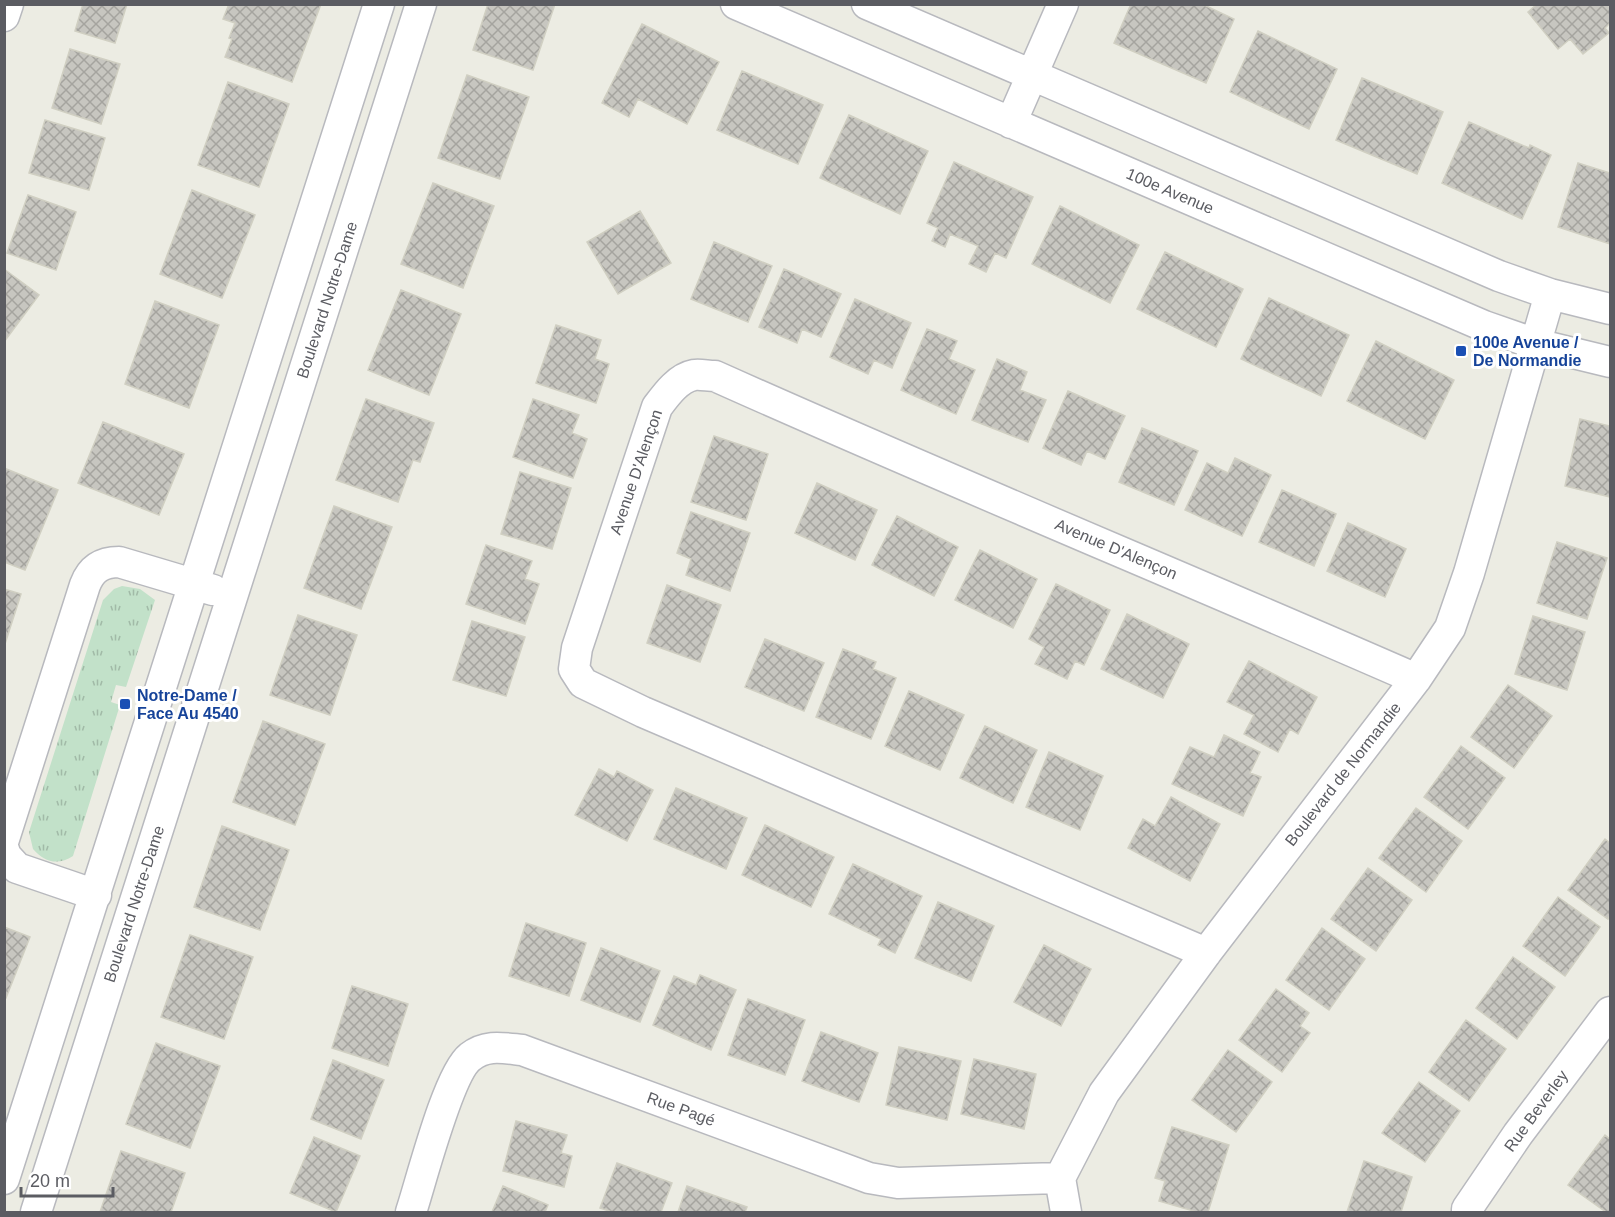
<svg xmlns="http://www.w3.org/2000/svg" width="1615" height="1217" viewBox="0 0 1615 1217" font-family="Helvetica,sans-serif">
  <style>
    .grass { fill: url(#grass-tufts) }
    .building { fill: url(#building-cross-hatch); stroke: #d0cfc2; stroke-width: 1.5 }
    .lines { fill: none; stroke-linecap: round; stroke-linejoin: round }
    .minor-casing { stroke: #b8b9be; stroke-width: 33 }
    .minor { stroke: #fff; stroke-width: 30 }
    .transit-dot { fill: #1a4fb4; stroke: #fff; stroke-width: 2 }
    .labels { text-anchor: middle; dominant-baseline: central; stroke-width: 6; stroke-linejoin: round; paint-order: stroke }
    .street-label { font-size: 16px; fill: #5b5c62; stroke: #fff }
    .transit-label { font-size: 16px; font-weight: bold; fill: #164399; stroke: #fff; text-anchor: start }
  </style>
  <defs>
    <pattern id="grass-tufts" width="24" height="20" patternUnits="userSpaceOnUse" patternTransform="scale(1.5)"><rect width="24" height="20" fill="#c2e1c9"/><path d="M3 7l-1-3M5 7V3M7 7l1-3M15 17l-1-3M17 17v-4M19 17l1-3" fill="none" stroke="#a1baa7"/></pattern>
    <pattern id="building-cross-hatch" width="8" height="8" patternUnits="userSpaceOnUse" patternTransform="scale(1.5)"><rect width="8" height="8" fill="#c7c6c0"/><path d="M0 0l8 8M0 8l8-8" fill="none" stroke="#a5a49f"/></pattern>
  </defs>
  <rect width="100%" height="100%" fill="#ecece3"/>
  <!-- grass -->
  <path class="grass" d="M122,586L140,589L155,600L126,687L116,685L111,702L120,705L73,856C58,866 44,862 33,849L29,832L103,600L114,589Z"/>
  <!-- building -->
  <path class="building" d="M83,4H127L115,43L75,31Z
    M229,4H321L292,82L225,57L232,39L229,38L235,23L223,19Z
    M488,4H555L533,70L473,50Z
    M1131,4H1202L1234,19L1206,83L1114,43Z
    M1537,4H1610V23L1605,28L1609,33L1583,54L1570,39L1558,49L1528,12Z
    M642,24L719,62L687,124L638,99L629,117L602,103Z
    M1258,31L1337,69L1309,129L1230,92Z
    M70,49L120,64L101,124L52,108Z
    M742,71L823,105L798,164L717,130Z
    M467,75L529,97L500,179L438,158Z
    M1362,78L1443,112L1417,174L1336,140Z
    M228,82L289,104L259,187L198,165Z
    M849,115L928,151L900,214L820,178Z
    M45,120L105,138L89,190L29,173Z
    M1469,122L1529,148L1530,145L1551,155L1522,219L1442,183Z
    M954,162L1033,197L1006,258L995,253L986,272L969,264L978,246L950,234L945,247L932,241L938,228L927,223Z
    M1578,163L1610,173V244L1558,227Z
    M433,183L494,206L463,288L401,264Z
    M192,190L255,215L222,298L160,274Z
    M28,195L76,212L56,270L7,253Z
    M1060,206L1139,245L1110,303L1032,264Z
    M640,211L671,263L618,294L587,242Z
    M714,242L772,266L748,322L691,299Z
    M1165,252L1243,289L1216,347L1137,309Z
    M4,269L39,295L4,342Z
    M784,269L841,294L821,337L802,329L797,343L759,327Z
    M401,290L461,314L429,395L368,370Z
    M1269,298L1349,335L1321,396L1241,359Z
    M855,299L911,323L892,368L874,360L868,374L830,357Z
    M155,301L219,325L189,408L125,384Z
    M556,325L601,340L595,359L609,364L596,403L536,383Z
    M927,329L957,341L949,359L975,370L956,414L901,390Z
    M1376,341L1454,380L1425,439L1347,401Z
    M997,359L1027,372L1020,390L1046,400L1028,442L972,420Z
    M1068,391L1125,416L1105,459L1087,451L1081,465L1043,448Z
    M366,399L434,423L420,462L413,460L398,502L336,480Z
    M533,399L579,415L572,433L587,439L573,478L513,457Z
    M1580,419L1610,426V497L1565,486Z
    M103,422L184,454L159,515L78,483Z
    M1142,428L1198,451L1174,505L1119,482Z
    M714,436L768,454L746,520L691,502Z
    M1235,458L1271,475L1242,536L1185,510L1207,463L1228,473Z
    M4,468L58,490L25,570L4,562Z
    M520,472L571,488L552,549L501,534Z
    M817,483L877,510L855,560L795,533Z
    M1282,490L1336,514L1314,566L1259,542Z
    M334,506L392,527L361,609L304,588Z
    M691,512L750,533L730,591L686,575L691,559L677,553Z
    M897,516L958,547L934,596L872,565Z
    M1348,523L1406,549L1385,597L1327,571Z
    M1557,542L1607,558L1587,619L1537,603Z
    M486,545L532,561L525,579L539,584L525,624L466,604Z
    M980,550L1037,579L1013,628L955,600Z
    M1056,584L1110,610L1084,665L1075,661L1067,679L1035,664L1044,647L1029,639Z
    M667,585L721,605L700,662L647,643Z
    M4,589L21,594L4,647Z
    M1127,614L1189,644L1163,698L1101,669Z
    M298,615L357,635L330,715L270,695Z
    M1533,616L1585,632L1567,690L1515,674Z
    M472,621L525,637L506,696L453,680Z
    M765,639L824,663L804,711L745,687Z
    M843,649L876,662L873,669L896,678L871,739L816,717Z
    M1249,661L1317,697L1298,734L1290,729L1278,752L1244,734L1254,715L1227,702Z
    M1508,685L1552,716L1514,768L1471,737Z
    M909,691L964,715L940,770L885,746Z
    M263,721L325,744L295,825L233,802Z
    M985,726L1037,750L1013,803L960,778Z
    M1224,735L1260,752L1250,773L1261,777L1243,816L1172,784L1190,747L1214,757Z
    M1461,746L1505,778L1468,829L1424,797Z
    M1049,752L1103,776L1080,830L1026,807Z
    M599,769L614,777L617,771L653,790L627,841L575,815Z
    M676,788L747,818L726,869L654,839Z
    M1171,797L1220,824L1190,881L1128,848L1143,819L1155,826Z
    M1416,808L1462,841L1426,892L1379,858Z
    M765,825L834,857L811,907L742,875Z
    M222,826L289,850L260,930L194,907Z
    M1605,839L1610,843V915L1608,919L1568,890Z
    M853,864L922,896L895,953L878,945L881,939L829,914Z
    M1368,868L1412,900L1376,951L1331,919Z
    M1558,897L1600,927L1565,976L1523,946Z
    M938,902L994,926L971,981L915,958Z
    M526,923L586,943L569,996L509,976Z
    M4,927L30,937L6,998L4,997Z
    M1322,928L1365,959L1329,1010L1286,980Z
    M190,935L253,957L224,1039L161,1017Z
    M1044,945L1091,969L1061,1026L1014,1002Z
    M601,948L660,971L640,1022L581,1000Z
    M1513,957L1555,987L1517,1039L1476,1008Z
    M700,975L736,990L711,1050L653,1025L674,976L696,985Z
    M352,986L408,1004L388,1066L332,1048Z
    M1276,989L1309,1013L1300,1026L1310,1033L1282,1072L1239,1040Z
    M748,999L805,1020L785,1075L728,1055Z
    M1466,1020L1506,1049L1469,1101L1429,1072Z
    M821,1032L878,1053L859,1102L802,1081Z
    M156,1043L220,1066L190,1148L126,1124Z
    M899,1047L961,1061L947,1120L886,1105Z
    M1228,1050L1272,1082L1236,1132L1192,1100Z
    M974,1059L1036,1074L1024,1129L961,1114Z
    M333,1060L384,1080L361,1139L311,1119Z
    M1419,1082L1460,1111L1425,1162L1382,1133Z
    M516,1121L567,1135L561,1153L572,1156L564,1187L503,1171Z
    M1172,1127L1229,1145L1208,1212H1197L1159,1201L1165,1181L1155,1178Z
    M1605,1135L1610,1139V1212H1606L1568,1185Z
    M314,1137L360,1156L336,1212L290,1193Z
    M121,1151L185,1173L171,1212H100Z
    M1364,1161L1412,1177L1401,1212H1347Z
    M617,1163L672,1183L661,1212H612L600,1208Z
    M503,1186L548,1205L545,1212H492Z
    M687,1186L747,1207L745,1212H678Z"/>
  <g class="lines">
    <!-- minor casing -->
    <g class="minor-casing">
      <path id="minor" d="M736,4L1484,326L1536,344L1610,362
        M867,4L1499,276L1550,294L1610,309
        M4,16L8,4
        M1011,123L1063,4
        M4,839L85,585C91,569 102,562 119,562L213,590
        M4,850L6,856L17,868L96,895
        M1206,953L643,712L583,683L574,669L577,648L657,407C666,395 678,378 694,375C700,374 708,376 715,376C947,480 1183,577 1416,679
        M4,1179L379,4
        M36,1212L421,4
        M411,1212C421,1182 448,1074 470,1057C486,1044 503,1048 522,1050L869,1178L898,1183L1060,1178
        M1066,1212L1060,1178L1104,1093L1206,953L1416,679L1450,628L1469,573L1550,294
        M1467,1212V1209L1518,1134L1610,1012"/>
    </g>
    <!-- minor -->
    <use href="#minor" class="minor"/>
  </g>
  <!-- markers -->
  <g class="transit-dot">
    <rect x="1455" y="345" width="12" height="12" rx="3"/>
    <rect x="119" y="698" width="12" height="12" rx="3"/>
  </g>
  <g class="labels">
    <!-- street labels -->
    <g class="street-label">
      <text transform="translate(1170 191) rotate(23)">100e Avenue</text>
      <text transform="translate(327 300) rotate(-72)">Boulevard Notre-Dame</text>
      <text transform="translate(636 472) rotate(-71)">Avenue D'Alençon</text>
      <text transform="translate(1116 549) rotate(23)">Avenue D'Alençon</text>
      <text transform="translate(1343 774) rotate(-52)">Boulevard de Normandie</text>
      <text transform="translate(134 904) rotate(-72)">Boulevard Notre-Dame</text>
      <text transform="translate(681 1109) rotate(20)">Rue Pagé</text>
      <text transform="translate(1536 1111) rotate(-54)">Rue Beverley</text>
    </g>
    <!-- transit labels -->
    <g class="transit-label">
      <text x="1473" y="342">100e Avenue /<tspan x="1473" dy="18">De Normandie</tspan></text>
      <text x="137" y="695">Notre-Dame /<tspan x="137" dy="18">Face Au 4540</tspan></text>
    </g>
  </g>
  <!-- border -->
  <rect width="1615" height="1217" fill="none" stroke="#5b5c62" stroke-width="12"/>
  <!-- scale -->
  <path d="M21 1187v9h92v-9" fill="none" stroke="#5b5c62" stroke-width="3"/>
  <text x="30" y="1187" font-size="18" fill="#5b5c62" stroke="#ffffff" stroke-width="4.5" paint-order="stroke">20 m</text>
</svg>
